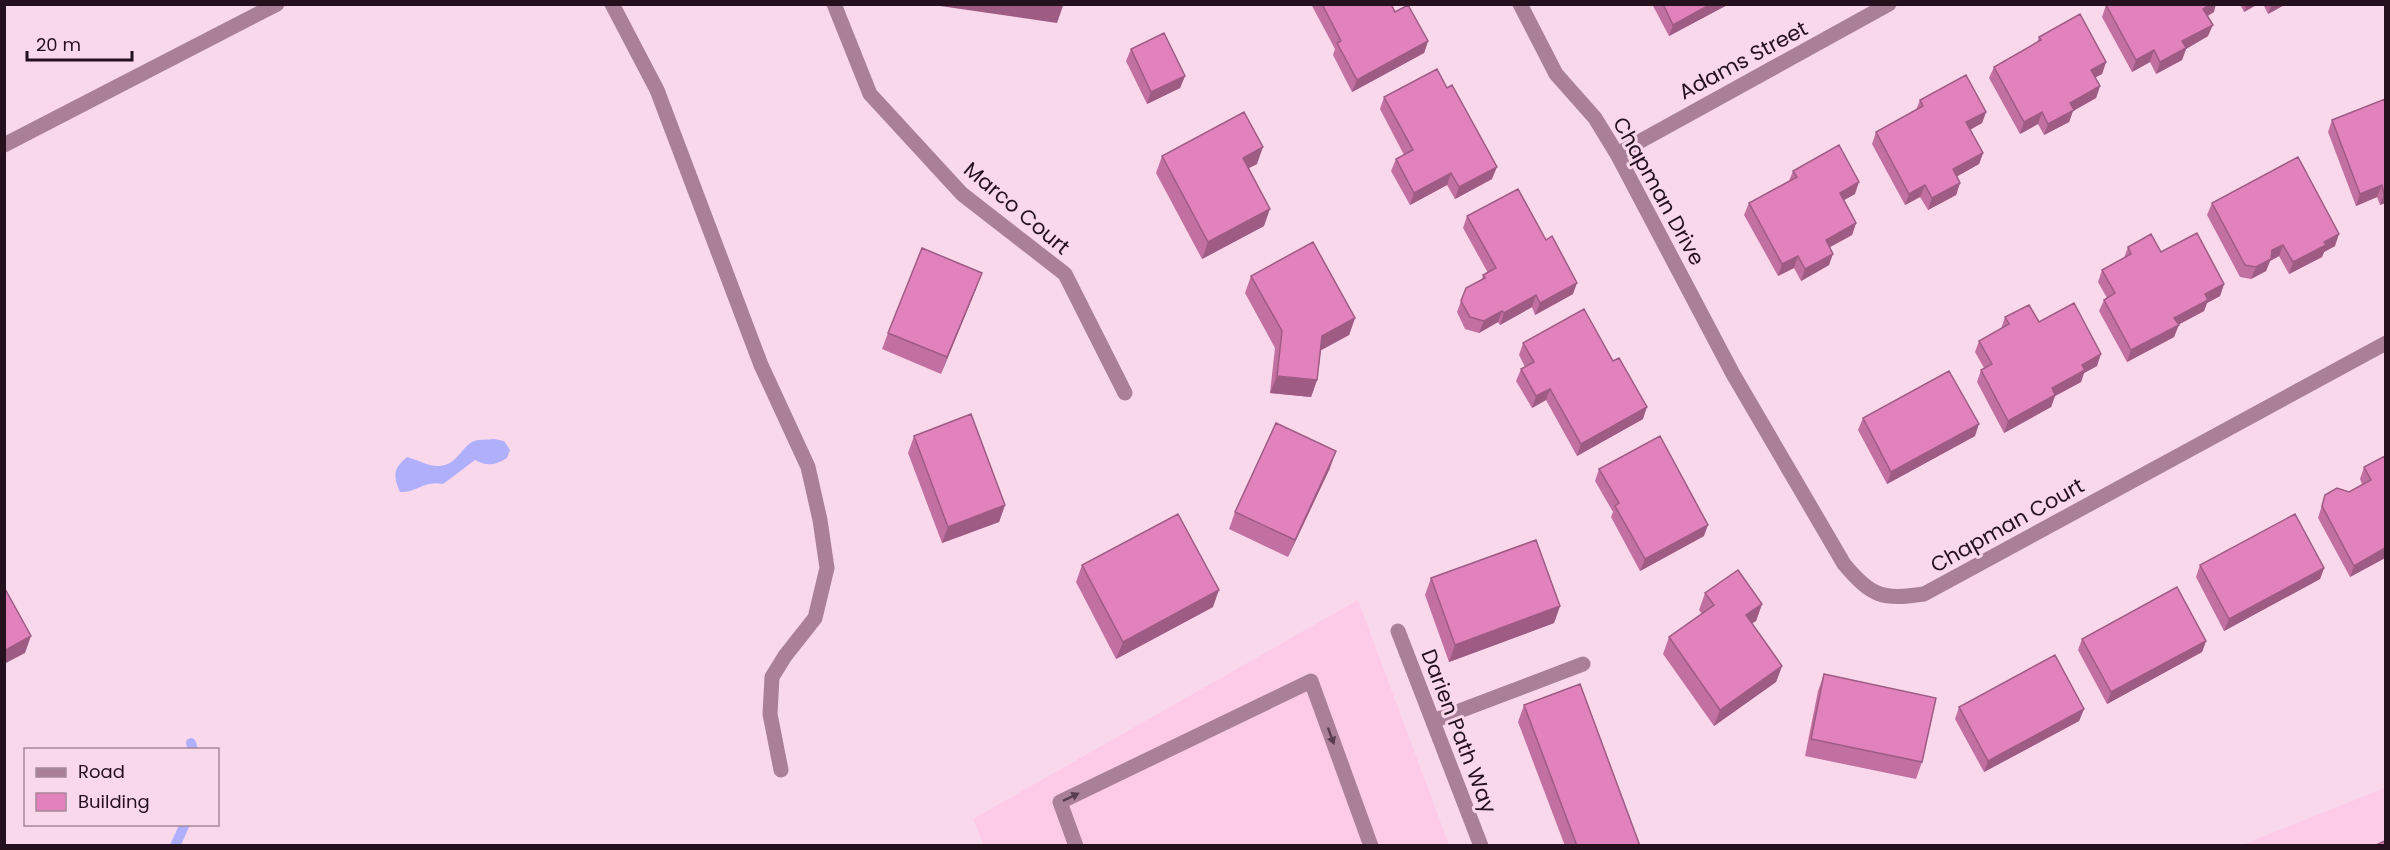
<svg xmlns="http://www.w3.org/2000/svg" width="2390" height="850" viewBox="0 0 2390 850" font-family="Poppins,sans-serif">
  <style>
    .built { fill: #fdcae7 }
    .water { fill: #afaffc }
    .lines { fill: none; stroke-linecap: round; stroke-linejoin: round }
    .stream { stroke: #afaffc; stroke-width: 10 }
    .service { stroke: #aa8098; stroke-width: 15 }
    .minor { stroke: #aa8098; stroke-width: 15 }
    .tertiary { stroke: #aa8098; stroke-width: 15 }
    .wall { fill: #c270a2 }
    .shaded-wall { fill: #9e5b84 }
    .building { fill: #e182bc; stroke: #9e5b84; stroke-width: 1.5 }
    .oneway { fill: #5a3d4e }
    .labels { text-anchor: middle; dominant-baseline: central; stroke-width: 6; stroke-linejoin: round; paint-order: stroke }
    .street-label { font-size: 21px; fill: #25111d; stroke: #fad8eb }
  </style>
  <rect width="100%" height="100%" fill="#fad8eb"/>
  <!-- built -->
  <path class="built" d="M1358,600L1449,845H984L973,819Z
    M2385,788V845H2242Z"/>
  <!-- water -->
  <path class="water" d="M494,439L504,441L510,450L507,458C495,465 488,467 475,460L443,484C423,480 417,493 400,492C393,475 393,469 407,457C418,460 429,467 440,466C457,465 462,446 474,441C480,439 488,440 494,439Z"/>
  <g class="lines">
    <!-- stream -->
    <path class="stream" d="M191,743L193,750
      M175,846L185,824"/>
    <!-- service -->
    <path class="service" d="M612,4L657,90L761,365L808,467L820,520L827,568L815,618L785,656L772,677L770,714L781,770
      M1398,631L1481,846
      M1076,846L1060,802L1311,681L1371,846"/>
    <!-- minor -->
    <path class="minor" d="M834,4L870,94L962,194L1065,274L1125,393
      M1520,4L1556,74L1595,118L1617,154L1733,374L1844,564C1872,597 1882,600 1924,594L2386,343
      M1617,154L1889,4
      M1433,721L1583,664"/>
    <!-- tertiary -->
    <path class="tertiary" d="M4,145L277,4"/>
  </g>
  <!-- wall -->
  <path class="wall" d="M1311,4H1391L1395,12L1428,41L1424,53L1352,92L1333,55L1335,49Z
    M1652,4H1729L1669,36Z
    M2240,4H2258L2244,12Z
    M2263,4H2286L2268,14Z
    M2106,5L2214,12L2208,16V36L2186,49L2182,60L2156,74L2150,62L2132,72L2102,17Z
    M2039,37L2106,62L2102,74L2095,77L2100,86L2096,98L2073,111L2069,122L2044,135L2038,124L2020,134L1989,78L1994,67L2037,43Z
    M1131,49L1185,76L1180,88L1147,104L1126,61Z
    M1384,97L1492,179L1455,199L1447,185L1410,205L1391,171L1396,159L1404,155L1380,109Z
    M2385,99V203L2380,205L2377,197L2356,206L2328,132L2332,120Z
    M1920,100L1986,112L1982,123L1970,130L1983,153L1979,164L1957,176L1960,183L1956,195L1928,210L1920,197L1905,205L1872,144L1876,132L1916,110Z
    M1162,156L1257,164L1249,168L1264,226L1202,259L1156,173Z
    M1793,171L1855,194L1844,200L1856,223L1852,235L1830,247L1829,265L1801,281L1794,268L1778,276L1744,215L1749,203L1789,181Z
    M2212,203L2335,246L2324,252L2322,257L2289,274L2279,256L2270,261L2266,271L2251,279L2240,277L2207,215Z
    M1467,216L1573,294L1535,315L1532,307L1500,325L1498,322L1479,333L1465,329L1457,312L1461,301L1482,279L1483,275L1488,273L1463,228Z
    M2128,247L2161,252L2224,284L2220,296L2207,303L2204,311L2178,325L2174,337L2127,362L2099,311L2104,300L2107,298L2098,282L2102,270L2124,258Z
    M1251,276L1355,318L1349,335L1321,350L1317,380L1311,397L1270,393L1275,348L1245,293Z
    M976,289L941,374L882,349L888,333Z
    M2005,317L2039,322L2097,366L2084,373L2081,382L2055,396L2051,407L2004,433L1977,382L1981,370L1984,368L1975,352L1979,341L2001,329Z
    M1523,343L1643,419L1577,456L1546,400L1532,408L1516,381L1521,369L1525,367L1519,355Z
    M1863,418L1975,436L1887,484L1858,430Z
    M914,436L1005,505L999,522L942,543L908,453Z
    M2385,456V558L2350,577L2318,518L2325,495L2349,492L2362,484L2360,479L2364,467Z
    M1330,468L1288,557L1229,529L1235,512Z
    M1599,469L1704,536L1640,571L1611,517L1613,512L1595,481Z
    M1082,565L1213,607L1116,659L1076,582Z
    M2200,565L2324,568L2320,579L2224,631L2196,577Z
    M1431,578L1560,606L1554,623L1449,662L1425,595Z
    M1705,593L1762,604L1756,621L1752,623L1782,666L1776,682L1714,726L1663,654L1669,637L1702,614L1699,610Z
    M2082,639L2206,641L2202,652L2107,704L2078,650Z
    M1824,674L1922,762L1916,779L1805,756L1818,691Z
    M1524,705L1640,846H1565L1518,722Z
    M1959,707L2084,709L2079,721L1984,772L1955,719Z"/>
  <!-- shaded-wall -->
  <path class="shaded-wall" d="M940,4H1051L1063,6L1057,23L940,6Z
    M1711,4H1729L1669,36L1673,25Z
    M2211,4H2216L2214,12L2199,20L2203,9Z
    M2247,4H2258L2244,12Z
    M2272,4H2286L2268,14Z
    M2213,25L2208,36L2186,49L2182,60L2156,74L2160,62L2182,41Z
    M1428,41L1424,53L1352,92L1357,80Z
    M2154,50L2150,62L2132,72L2136,60Z
    M2106,62L2102,74L2087,82L2091,70Z
    M1185,76L1180,88L1147,104L1151,92Z
    M2100,86L2096,98L2073,111L2069,122L2044,135L2048,124L2070,103Z
    M1986,112L1982,123L1962,134L1966,122Z
    M2042,112L2038,124L2020,134L2024,122Z
    M1263,147L1257,164L1237,174L1243,158Z
    M1983,153L1979,164L1949,181L1953,169Z
    M1497,167L1492,179L1455,199L1459,187Z
    M1451,173L1447,185L1410,205L1414,193Z
    M1859,182L1855,194L1835,205L1840,193Z
    M1960,183L1956,195L1928,210L1932,198Z
    M1925,185L1920,197L1905,205L1909,194Z
    M2382,185L2377,197L2356,206L2360,194Z
    M2385,193V203L2380,205L2384,194Z
    M1270,209L1264,226L1202,259L1208,242Z
    M1856,223L1852,235L1821,252L1826,240Z
    M2339,234L2335,246L2324,252L2322,257L2289,274L2293,262L2324,242Z
    M2283,245L2279,256L2270,261L2266,271L2251,279L2256,267L2272,250Z
    M1833,254L1829,265L1801,281L1805,269Z
    M1798,256L1794,268L1778,276L1782,264Z
    M982,273L976,289L941,374L947,357Z
    M1577,283L1573,294L1535,315L1540,303Z
    M2224,284L2220,296L2207,303L2204,311L2170,329L2174,318L2205,294Z
    M1536,295L1532,307L1500,325L1504,313Z
    M1502,311L1498,322L1479,333L1484,321Z
    M1355,318L1349,335L1316,353L1322,336Z
    M2179,325L2174,337L2127,362L2131,350Z
    M2101,354L2097,366L2084,373L2081,382L2055,396L2051,407L2004,433L2008,421L2082,365Z
    M1277,376L1317,380L1311,397L1270,393Z
    M1550,389L1546,400L1532,408L1536,396Z
    M1647,407L1643,419L1577,456L1581,444Z
    M1979,424L1975,436L1887,484L1891,472Z
    M1336,451L1330,468L1288,557L1295,540Z
    M1005,505L999,522L942,543L948,527Z
    M1708,525L1704,536L1640,571L1645,559Z
    M2385,548V558L2350,577L2354,566Z
    M2324,568L2320,579L2224,631L2229,619Z
    M1219,590L1213,607L1116,659L1123,642Z
    M1762,604L1756,621L1740,631L1746,615Z
    M1560,606L1554,623L1449,662L1455,645Z
    M31,636L25,653L4,664V651Z
    M2206,641L2202,652L2107,704L2111,692Z
    M1782,666L1776,682L1714,726L1720,710Z
    M2084,709L2079,721L1984,772L1988,761Z"/>
  <!-- building -->
  <path class="building" d="M1322,4H1391L1395,12L1408,5L1428,41L1357,80L1337,43L1341,41Z
    M1663,4H1711L1673,25Z
    M2107,4H2211L2203,9L2213,25L2182,41L2186,48L2160,62L2154,50L2136,60L2106,5Z
    M2080,14L2106,62L2091,70L2100,86L2070,103L2074,110L2048,124L2042,112L2024,122L1994,67L2041,40L2039,37Z
    M1164,33L1185,76L1151,92L1131,49Z
    M1437,69L1447,88L1452,85L1497,167L1459,187L1451,173L1414,193L1396,159L1413,150L1384,97Z
    M1966,75L1986,112L1966,122L1983,153L1953,169L1960,183L1932,198L1925,185L1909,194L1876,132L1923,106L1920,100Z
    M2385,99V193L2384,194L2382,185L2360,194L2332,120Z
    M1244,112L1263,147L1243,158L1270,209L1208,242L1162,156Z
    M1839,145L1859,182L1840,193L1856,223L1826,240L1833,254L1805,269L1798,256L1782,264L1749,203L1797,177L1793,171Z
    M2298,157L2339,234L2324,242L2326,245L2293,262L2283,245L2272,250L2271,259L2256,267L2245,265L2212,203Z
    M1518,189L1546,240L1552,236L1577,283L1540,303L1536,295L1504,313L1502,311L1484,321L1470,317L1461,301L1466,288L1485,278L1483,275L1496,268L1467,216Z
    M2197,233L2224,284L2205,294L2208,300L2174,318L2179,325L2131,350L2104,300L2115,293L2102,270L2131,254L2128,247L2151,234L2161,252Z
    M1313,242L1355,318L1322,336L1317,380L1277,376L1282,331L1251,276Z
    M922,248L982,273L947,357L888,333Z
    M2074,303L2101,354L2082,365L2085,370L2052,388L2055,395L2008,421L1981,370L1992,364L1979,341L2009,324L2005,317L2029,305L2039,322Z
    M1584,309L1613,361L1619,358L1647,407L1581,444L1550,389L1536,396L1521,369L1534,362L1523,343Z
    M1949,371L1979,424L1891,472L1863,418Z
    M971,414L1005,505L948,527L914,436Z
    M1276,423L1336,451L1295,540L1235,512Z
    M1660,436L1708,525L1645,559L1615,506L1619,503L1599,469Z
    M2385,456V548L2354,566L2322,506L2325,495L2337,488L2349,492L2371,480L2364,467Z
    M1178,514L1219,590L1123,642L1082,565Z
    M2295,514L2324,568L2229,619L2200,565Z
    M1536,540L1560,606L1455,645L1431,578Z
    M1738,570L1762,604L1746,615L1782,666L1720,710L1669,637L1714,605L1705,593Z
    M4,587L31,636L4,651Z
    M2177,587L2206,641L2111,692L2082,639Z
    M2055,655L2084,709L1988,761L1959,707Z
    M1824,674L1936,698L1922,762L1811,739Z
    M1580,684L1640,846H1577L1524,705Z
    M2385,841V846H2374Z"/>
  <!-- one-way arrows -->
  <defs><path id="oneway-solid" d="M-6-.8H1V-3.2L6.5 0L1 3.2V.8H-6Z" transform="scale(1.5)"/></defs>
  <g class="oneway">
    <use href="#oneway-solid" transform="translate(1331 736) rotate(70)"/>
    <use href="#oneway-solid" transform="translate(1071 797) rotate(-26)"/>
  </g>
  <g class="labels">
    <!-- street labels -->
    <g class="street-label">
      <text transform="translate(1743 60) rotate(-28)">Adams Street</text>
      <text transform="translate(1659 191) rotate(61)">Chapman Drive</text>
      <text transform="translate(1017 208) rotate(40)">Marco Court</text>
      <text transform="translate(2007 525) rotate(-29)">Chapman Court</text>
      <text transform="translate(1459 731) rotate(69)">Darien Path Way</text>
    </g>
  </g>
  <!-- border -->
  <rect width="2390" height="850" fill="none" stroke="#25111d" stroke-width="12"/>
  <!-- legend -->
  <rect x="24" y="748" width="195" height="78" fill="#fad8eb" stroke="#a58899" stroke-width="1.5"/>
  <rect x="36" y="768" width="30" height="9" fill="#aa8098" stroke="#a58899" stroke-width="1.5"/>
  <text x="78" y="778" font-size="18" fill="#25111d">Road</text>
  <rect x="36" y="793" width="30" height="18" fill="#e182bc" stroke="#a58899" stroke-width="1.5"/>
  <text x="78" y="808" font-size="18" fill="#25111d">Building</text>
  <!-- scale -->
  <path d="M27 51v9h105v-9" fill="none" stroke="#25111d" stroke-width="3"/>
  <text x="36" y="51" font-size="18" fill="#25111d" stroke="#fad8eb" stroke-width="4.5" paint-order="stroke">20 m</text>
</svg>
